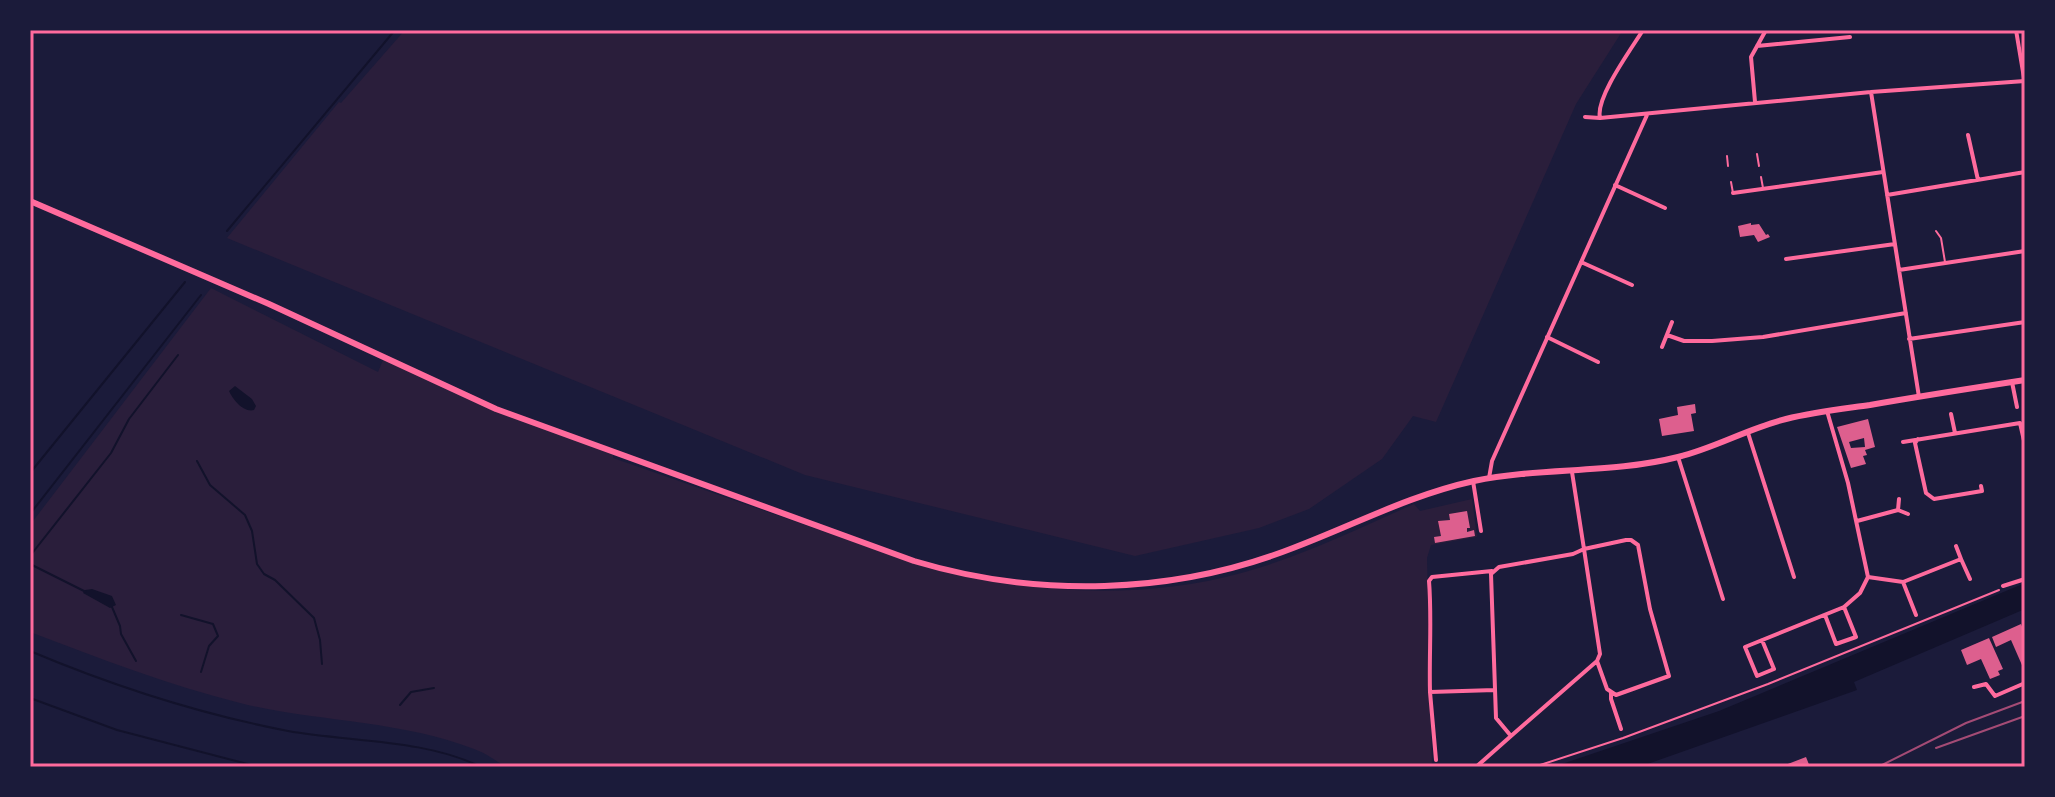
<svg xmlns="http://www.w3.org/2000/svg" width="2055" height="797" viewBox="0 0 2055 797" font-family="Mulish,sans-serif">
  <style>
    .green { fill: #2a1e3b }
    .water { fill: #12122b }
    .lines { fill: none; stroke-linecap: round; stroke-linejoin: round }
    .stream { stroke: #12122b; stroke-width: 2 }
    .building { fill: #dd5f8e; fill-rule: evenodd }
    .path { stroke: #ff6b9d; stroke-width: 2 }
    .service { stroke: #ff6b9d; stroke-width: 2 }
    .minor { stroke: #ff6b9d; stroke-width: 4 }
    .primary { stroke: #ff6b9d; stroke-width: 6 }
    .rail { stroke: #a44b75; stroke-width: 2 }
    .neatline { fill: none; stroke: #ff6b9d; stroke-width: 3 }
  </style>
  <rect width="100%" height="100%" fill="#1b1b3a"/>
  <!-- green -->
  <path class="green" d="M405,30H1623L1576,104L1436,422L1413,416L1382,459L1309,509L1259,528L1135,556L805,475L227,238L339,102L341,103Z
    M211,288L378,372L383,360L613,455V458L925,567C1025,594 1143,601 1245,572C1303,556 1359,528 1414,504L1420,511L1472,499L1477,537L1431,545L1427,558L1432,767H506C496,761 486,753 474,749C400,720 317,722 240,703C168,685 99,658 30,632V525Z"/>
  <!-- water -->
  <path class="water" d="M235,386L252,399L256,406L254,410C244,413 233,400 229,391Z
    M2025,583V609L1854,682L1857,690L1639,767H1553L1719,711Z
    M92,589L112,596L116,605L110,608L83,593L85,590Z"/>
  <g class="lines">
    <!-- stream -->
    <path class="stream" d="M227,231L395,30
      M197,461L210,485L245,515L252,531L257,564L264,574L275,580L314,618L320,640L322,664
      M30,473L185,282
      M30,514L201,295
      M30,556L111,453L129,419L178,355
      M30,564L86,592
      M112,607L120,626L121,634L136,661
      M181,615L213,624L218,636L209,646L201,672
      M30,651C113,686 200,714 288,731C350,742 425,739 481,767
      M30,698L117,730L259,767
      M400,705L411,692L434,688"/>
  </g>
  <!-- building -->
  <path class="building" d="M1751,223V225L1759,224L1766,235L1768,234L1770,237L1758,242L1754,235L1740,237L1738,226Z
    M1695,404L1696,413L1691,414L1694,431L1662,436L1659,419L1678,415L1677,407Z
    M1868,419L1875,447L1865,450L1867,455L1863,456L1866,464L1851,468L1837,427ZM1864,438L1865,447L1851,448L1849,442Z
    M1467,511L1470,528H1467V532L1474,530L1475,536L1435,543L1434,537L1441,536L1438,521L1450,520L1449,514Z
    M2021,624L2025,634V672L2011,640L1996,647L1992,637Z
    M1989,638L2003,669L1998,671L2000,675L1990,679L1981,659L1967,665L1961,650Z
    M1806,757L1810,767H1780Z"/>
  <g class="lines">
    <!-- path -->
    <path class="path" d="M1534,767L1623,738L1768,684L1999,590"/>
    <!-- service -->
    <path class="service" d="M1757,154L1759,166
      M1727,156L1728,166
      M1761,177L1763,188
      M1731,182L1733,193
      M1936,231L1941,238L1945,262"/>
    <!-- minor -->
    <path class="minor" d="M2016,30L2025,84
      M1757,46L1850,37
      M1871,92L1919,397
      M1755,102L1751,57L1766,30
      M1585,117L1600,118L1871,92L2025,81
      M1600,118C1595,98 1632,48 1643,30
      M1968,135L1978,180
      M1615,185L1665,208
      M1733,193L1883,172
      M1887,195L2025,172
      M1786,259L1895,244
      M1581,262L1632,285
      M1899,270L2025,251
      M1667,335L1684,341H1712L1763,337L1906,313
      M1547,337L1598,362
      M1909,339L2025,322
      M1662,347L1672,322
      M2012,382L2017,407
      M1827,411L1848,483L1868,577L1860,593L1844,607
      M1951,414L1955,433
      M1748,433L1794,577
      M1918,439L1915,443L1926,493L1934,499L1982,491L1981,486
      M1903,442L2020,423L2025,445
      M1678,457L1723,599
      M1572,472L1584,549L1626,540H1631L1638,545L1650,609L1669,676L1616,695L1607,689L1597,661
      M1489,478L1492,461L1647,115
      M1473,481L1481,531
      M1899,499L1898,510L1908,514
      M1857,521L1898,510
      M1956,546L1961,559
      M1584,549L1600,654L1597,661L1511,736L1496,718L1491,574L1499,567L1573,554Z
      M1492,571L1432,577L1429,581C1432,618 1429,655 1430,692L1495,690
      M1868,577L1903,582L1916,615
      M1903,582L1961,559L1970,579
      M2003,586L2025,579
      M1762,640L1774,669L1757,676L1745,647L1844,607L1856,637L1836,644L1825,615
      M1974,687L1986,684L1995,696L2025,683
      M1430,692L1436,760
      M1611,693V699L1621,729
      M1476,767L1511,736"/>
    <!-- primary -->
    <path class="primary" d="M30,201L269,304L496,409L914,561C1037,598 1173,595 1293,548C1354,525 1410,495 1474,481C1541,467 1611,474 1678,457C1715,448 1749,428 1786,419C1814,412 1842,409 1870,405C1921,396 1973,388 2025,380"/>
    <!-- rail -->
    <path class="rail" d="M1936,748L2025,716
      M1878,767L1966,723L2025,701"/>
  </g>
  <!-- border -->
  <rect width="2055" height="797" fill="none" stroke="#1b1b3a" stroke-width="64"/>
  <rect x="32" y="32" width="1991" height="733" class="neatline"/>
</svg>
